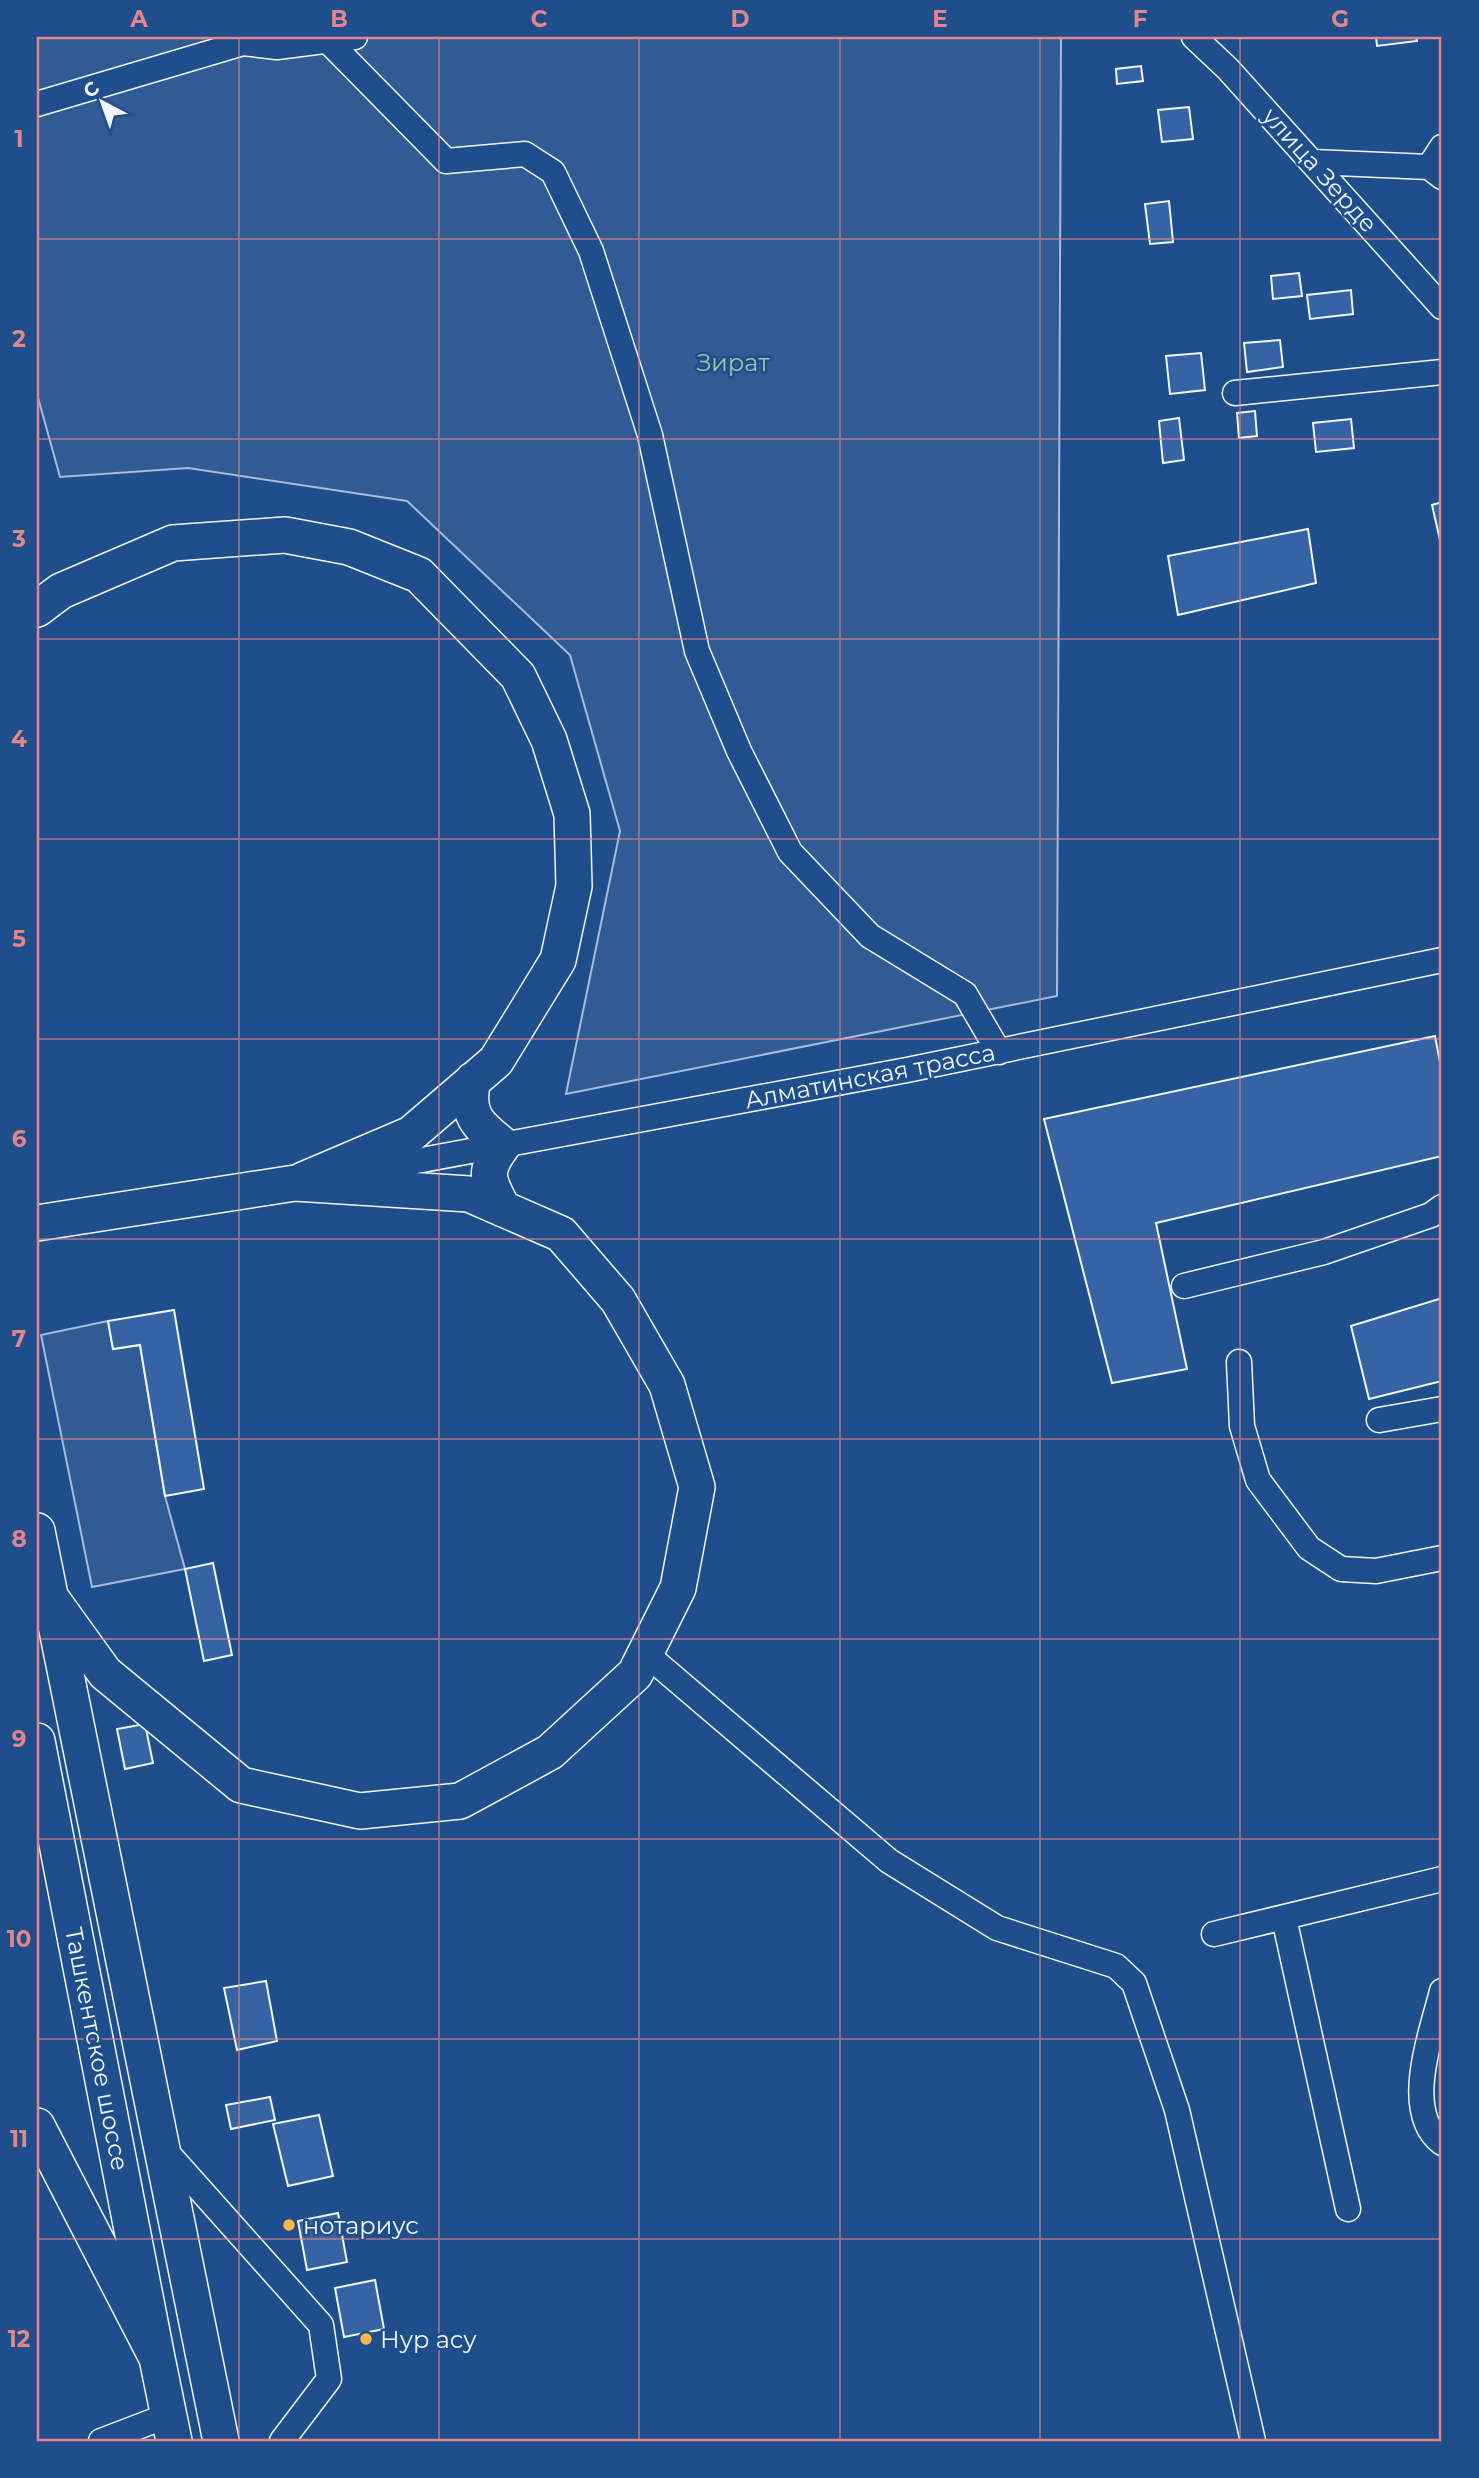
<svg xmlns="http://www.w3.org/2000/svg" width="1479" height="2478" viewBox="0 0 1479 2478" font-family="Montserrat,sans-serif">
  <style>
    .built { fill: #305b95; stroke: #a8bbd7; stroke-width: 2 }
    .building { fill: #3563a3; stroke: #f2f6ff; stroke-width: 2 }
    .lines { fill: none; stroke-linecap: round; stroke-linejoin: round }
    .minor-casing { stroke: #f2f6ff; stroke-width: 27 }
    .highway-casing { stroke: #f2f6ff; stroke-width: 38 }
    .minor { stroke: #1f4e8c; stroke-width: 24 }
    .highway { stroke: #1f4e8c; stroke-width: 35 }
    .grid { fill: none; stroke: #e38589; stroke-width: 2; stroke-opacity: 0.55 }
    .poi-dot { fill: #ffb74d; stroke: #1f4e8c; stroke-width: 2.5 }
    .labels { text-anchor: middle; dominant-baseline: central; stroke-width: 5; stroke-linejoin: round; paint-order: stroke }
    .street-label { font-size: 24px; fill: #f2f6ff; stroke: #1f4e8c }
    .park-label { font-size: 24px; fill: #97c8a6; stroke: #1f4e8c }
    .poi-label { font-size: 24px; fill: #f2f6ff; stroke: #1f4e8c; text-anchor: start }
    .neatline { fill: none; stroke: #e38589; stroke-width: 2.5 }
    .grid-label { font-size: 23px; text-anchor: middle; font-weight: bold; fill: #e38589 }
  </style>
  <rect width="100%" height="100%" fill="#1f4e8c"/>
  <!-- built -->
  <path class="built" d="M37,37H1061L1057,996L566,1094L620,831L570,655L407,501L188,468L60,477L37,394Z
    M108,1321L113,1349L140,1345L165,1496L185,1569L92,1587L41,1335Z"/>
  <!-- building -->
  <path class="building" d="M1376,37H1416L1417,41L1377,46Z
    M1141,66L1143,81L1117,84L1116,69Z
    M1189,107L1193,139L1162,142L1158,110Z
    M1169,201L1173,242L1150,244L1145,204Z
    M1299,273L1302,296L1273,299L1271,276Z
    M1351,290L1353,314L1310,319L1307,295Z
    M1280,340L1283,367L1247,372L1244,343Z
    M1201,353L1205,390L1170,394L1166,356Z
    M1255,411L1257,436L1239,438L1237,413Z
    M1179,418L1184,460L1163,463L1159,421Z
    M1351,419L1354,448L1316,452L1313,423Z
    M1442,502V549L1432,505Z
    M1308,529L1316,583L1178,615L1168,556Z
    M1435,1036L1442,1073V1156L1156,1223L1187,1369L1112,1383L1044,1119Z
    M1442,1298V1381L1369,1399L1351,1326Z
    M174,1310L204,1489L165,1496L140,1345L113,1349L108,1321Z
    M213,1563L232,1655L204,1661L185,1569Z
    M145,1724L153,1763L125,1769L117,1729Z
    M266,1981L277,2041L237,2050L224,1988Z
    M270,2097L275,2120L231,2129L226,2105Z
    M319,2115L333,2176L288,2186L273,2124Z
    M338,2213L347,2262L307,2270L298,2221Z
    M375,2280L384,2329L344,2337L335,2288Z"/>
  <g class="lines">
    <!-- minor casing -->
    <g class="minor-casing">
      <path id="minor" d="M239,37L243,43L277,47L355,37
        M1194,37L1228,69L1442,307
        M328,41L446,161L525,154L553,172L591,251L650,435L697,651L739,751L790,852L870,936L965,994L999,1052
        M37,104L243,43
        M1313,162L1429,167L1442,177
        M1429,167L1442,147
        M1235,393L1442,372
        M341,1175L907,1070L1442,960
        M1184,1286L1324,1252L1431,1215L1442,1207
        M1239,1362L1242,1426L1258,1480L1309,1548L1341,1569L1376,1571L1442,1558
        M1379,1420L1442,1409
        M645,1653L889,1861L997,1928L1116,1966L1134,1983L1177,2110L1253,2441
        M1284,1918L1348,2209
        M1214,1934L1442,1879
        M1442,1991C1432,2032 1401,2112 1442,2143
        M163,2148L321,2325L329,2379L282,2441
        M101,2441L169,2415"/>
    </g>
    <!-- highway casing -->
    <g class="highway-casing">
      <path id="highway" d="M37,609L61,591L173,543L285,535L349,547L419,575L518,676L549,740L572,814L574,886L558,960L496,1061L411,1134L303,1180
        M473,1080C465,1114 477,1125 503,1145C482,1173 488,1180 503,1209
        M37,1223L295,1183L469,1194L561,1234L618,1300L667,1385L697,1487L678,1588L635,1674L550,1752L460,1801L360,1811L241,1785L105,1673L51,1598
        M37,1531L221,2441
        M37,1741L157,2358
        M37,2126L157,2358L174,2441"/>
    </g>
    <!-- minor -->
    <use href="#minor" class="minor"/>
    <!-- highway -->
    <use href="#highway" class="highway"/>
  </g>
  <!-- grid -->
  <path class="grid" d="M239,37V2441M439,37V2441M639,37V2441M840,37V2441M1040,37V2441M1240,37V2441M37,239H1442M37,439H1442M37,639H1442M37,839H1442M37,1039H1442M37,1239H1442M37,1439H1442M37,1639H1442M37,1839H1442M37,2039H1442M37,2239H1442"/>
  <!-- markers -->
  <g class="poi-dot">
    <circle cx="289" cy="2225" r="7"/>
    <circle cx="366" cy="2339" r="7"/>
  </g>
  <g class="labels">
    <!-- street labels -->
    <g class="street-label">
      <text transform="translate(1320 170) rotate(48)">улица Зерде</text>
      <text transform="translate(870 1076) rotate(-11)">Алматинская трасса</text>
      <text transform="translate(97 2049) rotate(79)">Ташкентское шоссе</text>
    </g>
    <!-- park labels -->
    <g class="park-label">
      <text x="733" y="362">Зират</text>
    </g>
    <!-- poi labels -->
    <g class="poi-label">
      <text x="303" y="2225">нотариус</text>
      <text x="380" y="2339">Нур асу</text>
    </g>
  </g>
  <!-- border -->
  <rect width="1479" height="2478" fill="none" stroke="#1f4e8c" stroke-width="77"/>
  <!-- north arrow -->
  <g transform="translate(102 102) rotate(319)" stroke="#1f4e8c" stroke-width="5" paint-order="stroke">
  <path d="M0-5L12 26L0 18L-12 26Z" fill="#f2f6ff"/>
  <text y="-10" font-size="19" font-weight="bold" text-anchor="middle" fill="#f2f6ff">С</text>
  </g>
  <rect x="38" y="38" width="1402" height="2402" class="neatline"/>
  <g class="grid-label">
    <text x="139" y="27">A</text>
    <text x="339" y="27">B</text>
    <text x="539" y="27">C</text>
    <text x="740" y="27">D</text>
    <text x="940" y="27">E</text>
    <text x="1140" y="27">F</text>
    <text x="1340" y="27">G</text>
    <text x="19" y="147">1</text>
    <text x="19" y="347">2</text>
    <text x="19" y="547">3</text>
    <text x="19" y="747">4</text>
    <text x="19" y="947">5</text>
    <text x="19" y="1147">6</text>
    <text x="19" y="1347">7</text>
    <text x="19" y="1547">8</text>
    <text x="19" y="1747">9</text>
    <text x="19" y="1947">10</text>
    <text x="19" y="2147">11</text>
    <text x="19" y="2347">12</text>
  </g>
</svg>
